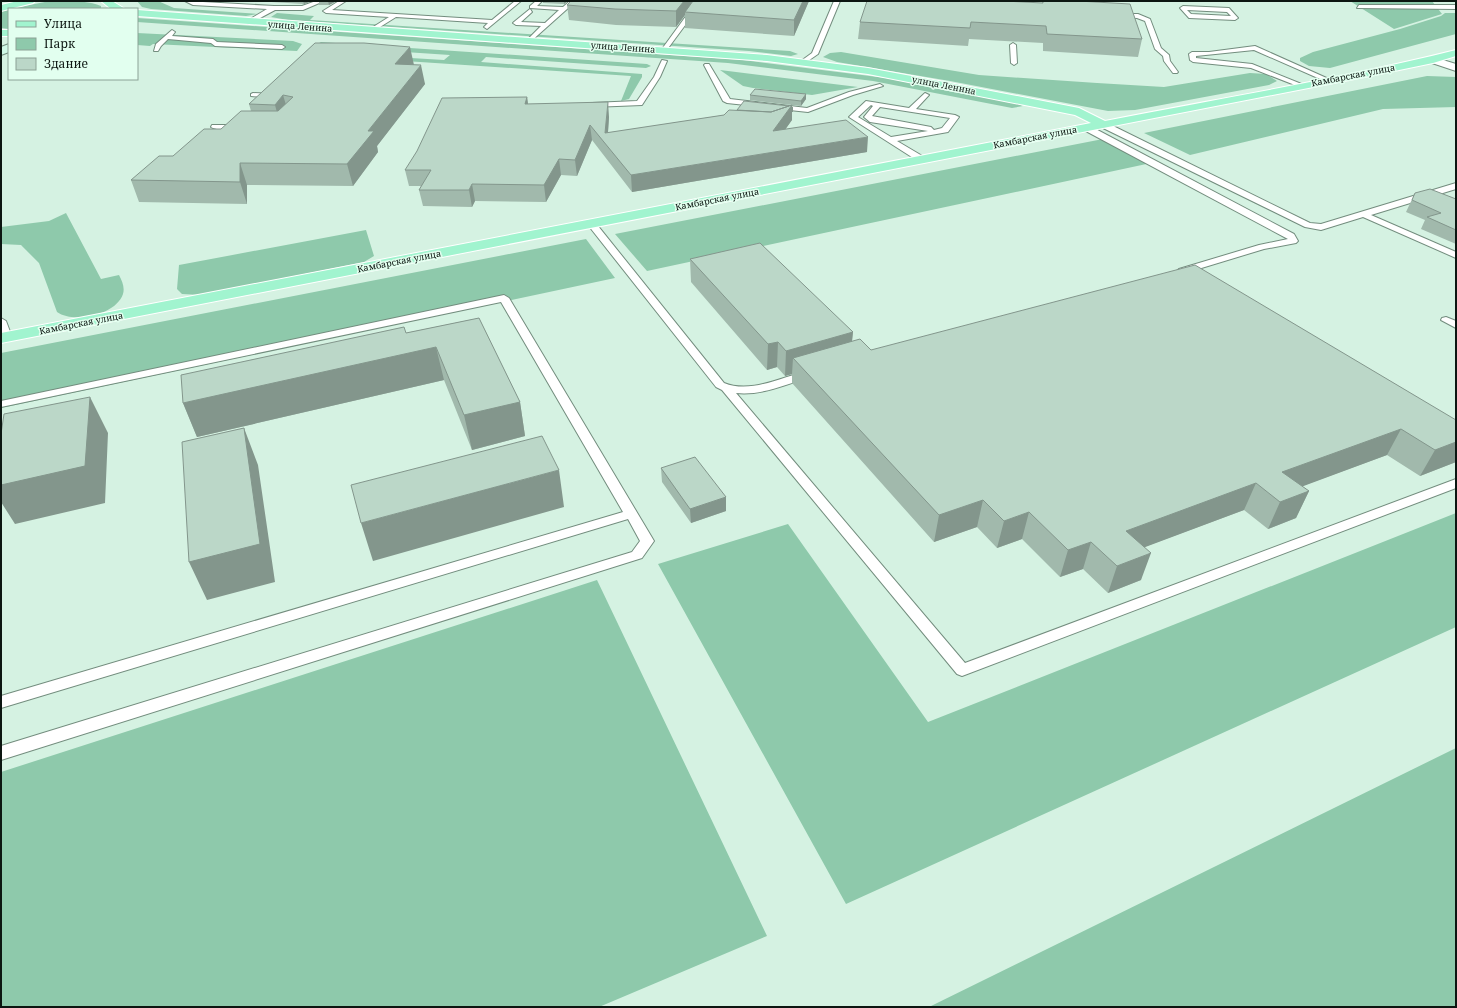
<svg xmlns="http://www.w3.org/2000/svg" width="1457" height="1008" viewBox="0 0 1457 1008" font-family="'Noto Serif',serif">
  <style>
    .green { fill: #8ec9ab }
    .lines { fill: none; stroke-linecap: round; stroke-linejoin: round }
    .lane-casing { stroke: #738d7e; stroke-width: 2 }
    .street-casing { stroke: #738d7e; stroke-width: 2 }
    .secondary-casing { stroke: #738d7e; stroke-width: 2 }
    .primary-casing { stroke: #fff; stroke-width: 2 }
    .lane { fill: #fff; fill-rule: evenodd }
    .street { fill: #fff; fill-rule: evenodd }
    .secondary { fill: #d0f9e7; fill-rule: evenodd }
    .primary { fill: #a1f4cf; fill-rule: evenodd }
    .wall { fill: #a1b9ac }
    .shaded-wall { fill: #83968c }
    .building { fill: #bbd7c8; stroke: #83968c }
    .labels { text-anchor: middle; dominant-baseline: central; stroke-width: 3; stroke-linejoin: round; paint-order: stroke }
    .far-street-label { font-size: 9px; fill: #0c1611; stroke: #e2ffef }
  </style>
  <rect width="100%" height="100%" fill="#d5f2e2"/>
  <!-- green -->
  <path class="green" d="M50,1C66,1 87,0 101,6V9H9Z
    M137,1H158L174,8L258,14L246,16L151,9L142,7Z
    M1350,1H1432L1442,14L1394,29Z
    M9,9V29L1,28V12Z
    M277,13L314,16L310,20L790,51L798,54L791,56L749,51L288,20L271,17Z
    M1445,13H1456V34L1330,68L1309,66L1300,61V58L1313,52L1400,29L1441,16Z
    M137,18L743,60L886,78L1018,104L1023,106L1012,108L873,81L728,63L137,22Z
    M137,33L293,41L302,44L297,51L153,44L150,46L137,45Z
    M321,42L647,64L651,66L646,68L486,57L481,62L642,74V77L629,99L621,101L631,76L390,60L311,52L444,60L450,55L314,46Z
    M841,52L979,75L1097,83L1164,87L1250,73L1266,74L1277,81L1269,85L1135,110L1108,111L950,81L837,62L823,57L830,53Z
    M720,70L858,87L812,95L753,88L743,86Z
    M1427,76L1456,77V107L1383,109L1190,155L1144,133Z
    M1103,139L1151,163L647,271L615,234Z
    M66,213L101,279L119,275C122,281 125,287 123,294C116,315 74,324 57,312L39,263L21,245L1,244V227L49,221Z
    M366,230L374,256L364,262L201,295L182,294L177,289L179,265Z
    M586,239L615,278L1,408V353Z
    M1456,513V627L846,904L658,564L788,524L928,722Z
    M597,580L767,936L599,1007H1V772Z
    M1456,748V1007H929Z"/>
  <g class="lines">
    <!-- lane casing -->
    <g class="lane-casing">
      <path id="lane" d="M185,1L274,6H302L316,1H324L303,10H275L249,24L247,23V21L267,9L193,5Z
        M339,1H346L332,10L492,20L515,1H521L487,29L484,27L488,23L396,17L372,32L369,30L370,29L389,17L326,13L323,11Z
        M536,1H542L537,6L563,7L570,1H576L529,43L527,42V40L541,26L516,25L513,23L514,22L530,9L532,12L521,22L545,23L559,10L530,8V6Z
        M697,1H703L666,51H662V49Z
        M834,1H840L818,54L805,63H801V61L812,53Z
        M1359,5H1456V9L1357,8Z
        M1183,6L1229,8L1238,18L1235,20L1189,18L1180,8ZM1187,10L1227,12L1231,16L1191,14Z
        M1114,14H1138L1150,19L1161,48L1169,55L1170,61L1178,72L1177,73H1173L1164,61L1163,56L1155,49L1145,21L1137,18L1116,17L1113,15Z
        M172,30L175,32L172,36L213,39L217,42L282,45L285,47L282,49L215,46L211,43L168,39L161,46L158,51H154L156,44Z
        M1013,43L1016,45L1017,63L1014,65L1011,63L1010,45Z
        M1255,46L1331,80L1332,81L1327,82L1254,50L1196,56V58L1252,64L1304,85V87H1300L1251,68L1193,62L1190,60L1189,54L1192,52H1209Z
        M662,60L667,61L660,77L642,105L592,107L588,105L592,103L637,101L654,77Z
        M705,64H709L730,99L807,108L849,92L880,84L883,86L853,95L808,112L727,103L723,101L704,65Z
        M253,93L275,94L279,96L275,98L251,96V94Z
        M925,93L929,95L916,109L955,115L959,117L948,132L897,141L924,157V161H918L849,117L866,101L909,108ZM871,105L873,106L864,117L870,122L928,131L891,137L858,117ZM880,107L950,118L942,128L934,130L931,127L872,116Z
        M1099,122H1105L1310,223L1321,224L1456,183V189L1371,215L1456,252V258L1363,217L1321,230L1305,227L1099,126Z
        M212,125H241L245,127C239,131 217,131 211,127Z
        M1082,125H1088L1294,234L1298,241L1296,243L1264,249L1185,273H1179L1177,271L1179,269L1259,245L1288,239L1082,129Z
        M591,220L594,221L724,383C751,394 781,377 808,371L812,372L814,374L812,376C788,384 761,396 736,393L965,663L1456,479V488L962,676L957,674L722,390L716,387L588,225V221Z
        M504,295L509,298L654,541L642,558L1,760V746L632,552L640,541L628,519L1,708V696L623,512L501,302L1,407V401Z
        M1446,317L1456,321V328L1441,320L1442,318Z
        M1,318L6,321L12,337L11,339H3L2,337Z"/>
    </g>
    <!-- street casing -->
    <g class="street-casing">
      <path id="street" d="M1433,57L1456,64V71L1429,62L1427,60Z"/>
    </g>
    <!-- secondary casing -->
    <g class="secondary-casing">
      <path id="secondary" d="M9,44V52L1,55V47Z"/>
    </g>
    <!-- primary casing -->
    <g class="primary-casing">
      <path id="primary" d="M18,1H35L33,3L1,11V5Z
        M101,1H112L125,9H111Z
        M137,10L767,55L868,68L944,82L1079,108L1105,121C1222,98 1340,79 1456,50V56L1433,63L1375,75L1,343V333L1091,123L1075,115L868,74L767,61L137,16Z
        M1,30H9V36H1Z"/>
    </g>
    <!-- lane -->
    <use href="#lane" class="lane"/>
    <!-- street -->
    <use href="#street" class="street"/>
    <!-- secondary -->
    <use href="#secondary" class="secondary"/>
    <!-- primary -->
    <use href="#primary" class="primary"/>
  </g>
  <!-- wall -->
  <path class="wall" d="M255,1H312L304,4Z
    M319,1H337L329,5H319Z
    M543,1H568L564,4L543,3Z
    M809,1L794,36L685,28V15L676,27L616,25L569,20L567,5Z
    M1042,1H1078L1142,39L1138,57L1043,51V43L969,39L968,46L858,39L860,22L1042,3Z
    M315,43L414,65L425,84L377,146L378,152L353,186L247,185V204L139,202L131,180L221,129L251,111L249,104Z
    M750,95L806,99L801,106L750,100Z
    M527,97L528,104L609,117L608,133L724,115L737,110L789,106L792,105L793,112H792V120L785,129L867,152L632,192L592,140L577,176L561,175L546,202L475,201L472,207L423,206L419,190L421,186H409L405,170Z
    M1415,193L1456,199V244L1421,229L1425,220L1406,212Z
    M690,259L853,332L852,342L871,350L1456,420V462L1420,476L1387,455L1302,486L1309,491L1296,518L1268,529L1244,510L1144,547L1141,580L1108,593L1083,569L1060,577L1022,539L997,548L977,527L934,542L792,383V374L785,376L777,367L767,370L691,282Z
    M479,318L520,402L525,436L472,450L444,380L197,437L183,403L406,333Z
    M661,468L726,497V511L691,523L662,482Z"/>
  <!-- shaded-wall -->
  <path class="shaded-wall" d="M303,1H312L304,4Z
    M328,1H337L329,5Z
    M564,1H568L564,4Z
    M684,1H695L685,12V15L676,27V11Z
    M803,1H809L794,36V20Z
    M410,47L414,65L395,64Z
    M421,65L425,84L377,146L378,152L353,186L347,164L368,131Z
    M806,94V99L801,106V101Z
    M283,95L289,115L280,124L275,105Z
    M527,97L529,111L525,104Z
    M608,102L609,117L607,145L605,133Z
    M792,105V107H793V112H792V120L773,147V131Z
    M590,125L592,140L577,176L575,160Z
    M868,137L867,152L632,192L631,175Z
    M559,159L561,175L546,202L544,185Z
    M240,163L247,185V204L240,182Z
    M472,184L475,201L472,207L469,190Z
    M853,332L850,357L793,358L792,374L785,376L786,351Z
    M778,342L777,367L767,370L768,344Z
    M436,347L444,380L197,437L183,403Z
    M90,397L108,433L105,503L15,524L1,502V485Z
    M520,402L525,436L472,450L464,415Z
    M244,428L258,465L275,582L207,600L189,562Z
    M1401,429L1387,455L1274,497L1282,472Z
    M1456,442V462L1420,476L1435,450Z
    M559,470L564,507L373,561L361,523Z
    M1256,483L1244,510L1116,558L1126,531Z
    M1309,491L1296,518L1268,529L1280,502Z
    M726,497V511L691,523L690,509Z
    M983,500L977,527L934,542L939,515Z
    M1029,512L1022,539L997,548L1004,521Z
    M1091,542L1083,569L1060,577L1068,550Z
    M1151,553L1141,580L1108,593L1117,566Z"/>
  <!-- building -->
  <path class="building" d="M571,1H684L676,11L615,9L567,5Z
    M693,1H803L794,20L685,12Z
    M867,1H1004L1043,3V1H1078L1130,4L1142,39L1047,34L1046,26L971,22L970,28L860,22Z
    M315,43H364L410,47L395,64L421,65L368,131H374L347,164L240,163V182L131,180L159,156H173L204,129H221L241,111H278L293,97L283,95L275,105L249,104Z
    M755,89L806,94L801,101L750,95Z
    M527,97L525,104L608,102L605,133L724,115L729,110L771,112L792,105L773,131L846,120L868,137L631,175L590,125L575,160L559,159L544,185L472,184L469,190H419L431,170H405L417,151L442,98Z
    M744,101L789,106L771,112L737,110Z
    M1430,189L1456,199V230L1427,217L1441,213L1412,200L1415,193Z
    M760,243L853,332L786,351L778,342L768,344L690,259Z
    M1195,265L1456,420V442L1435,450L1401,429L1282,472L1309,491L1280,502L1256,483L1126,531L1151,553L1117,566L1091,542L1068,550L1029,512L1004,521L983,500L939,515L793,358L860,339L871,350Z
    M479,318L520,402L464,415L436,347L183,403L181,375L404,327L406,333Z
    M90,397L85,466L1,485V434L4,414Z
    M244,428L260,544L189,562L182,442Z
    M542,436L559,470L361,523L351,485Z
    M695,457L726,497L690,509L661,468Z"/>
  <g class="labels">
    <!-- far-street labels -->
    <g class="far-street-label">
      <text transform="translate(300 26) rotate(4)">улица Ленина</text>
      <text transform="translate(623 47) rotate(4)">улица Ленина</text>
      <text transform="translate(1353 75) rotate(-11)">Камбарская улица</text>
      <text transform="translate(944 85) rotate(11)">улица Ленина</text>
      <text transform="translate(1035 137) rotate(-11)">Камбарская улица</text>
      <text transform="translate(717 199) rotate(-11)">Камбарская улица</text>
      <text transform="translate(399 261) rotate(-11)">Камбарская улица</text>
      <text transform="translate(81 323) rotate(-11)">Камбарская улица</text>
    </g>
  </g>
  <!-- border -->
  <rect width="1457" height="1008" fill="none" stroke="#0c1611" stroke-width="4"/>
  <!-- legend -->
  <rect x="8" y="8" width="130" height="72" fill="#e2ffef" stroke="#8ca296"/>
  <rect x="16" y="21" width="20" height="6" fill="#a1f4cf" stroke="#8ca296"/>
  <text x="44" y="28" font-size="12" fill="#0c1611">Улица</text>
  <rect x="16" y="38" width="20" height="12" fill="#8ec9ab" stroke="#8ca296"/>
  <text x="44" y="48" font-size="12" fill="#0c1611">Парк</text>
  <rect x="16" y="58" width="20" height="12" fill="#bbd7c8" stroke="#8ca296"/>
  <text x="44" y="68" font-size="12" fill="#0c1611">Здание</text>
</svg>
